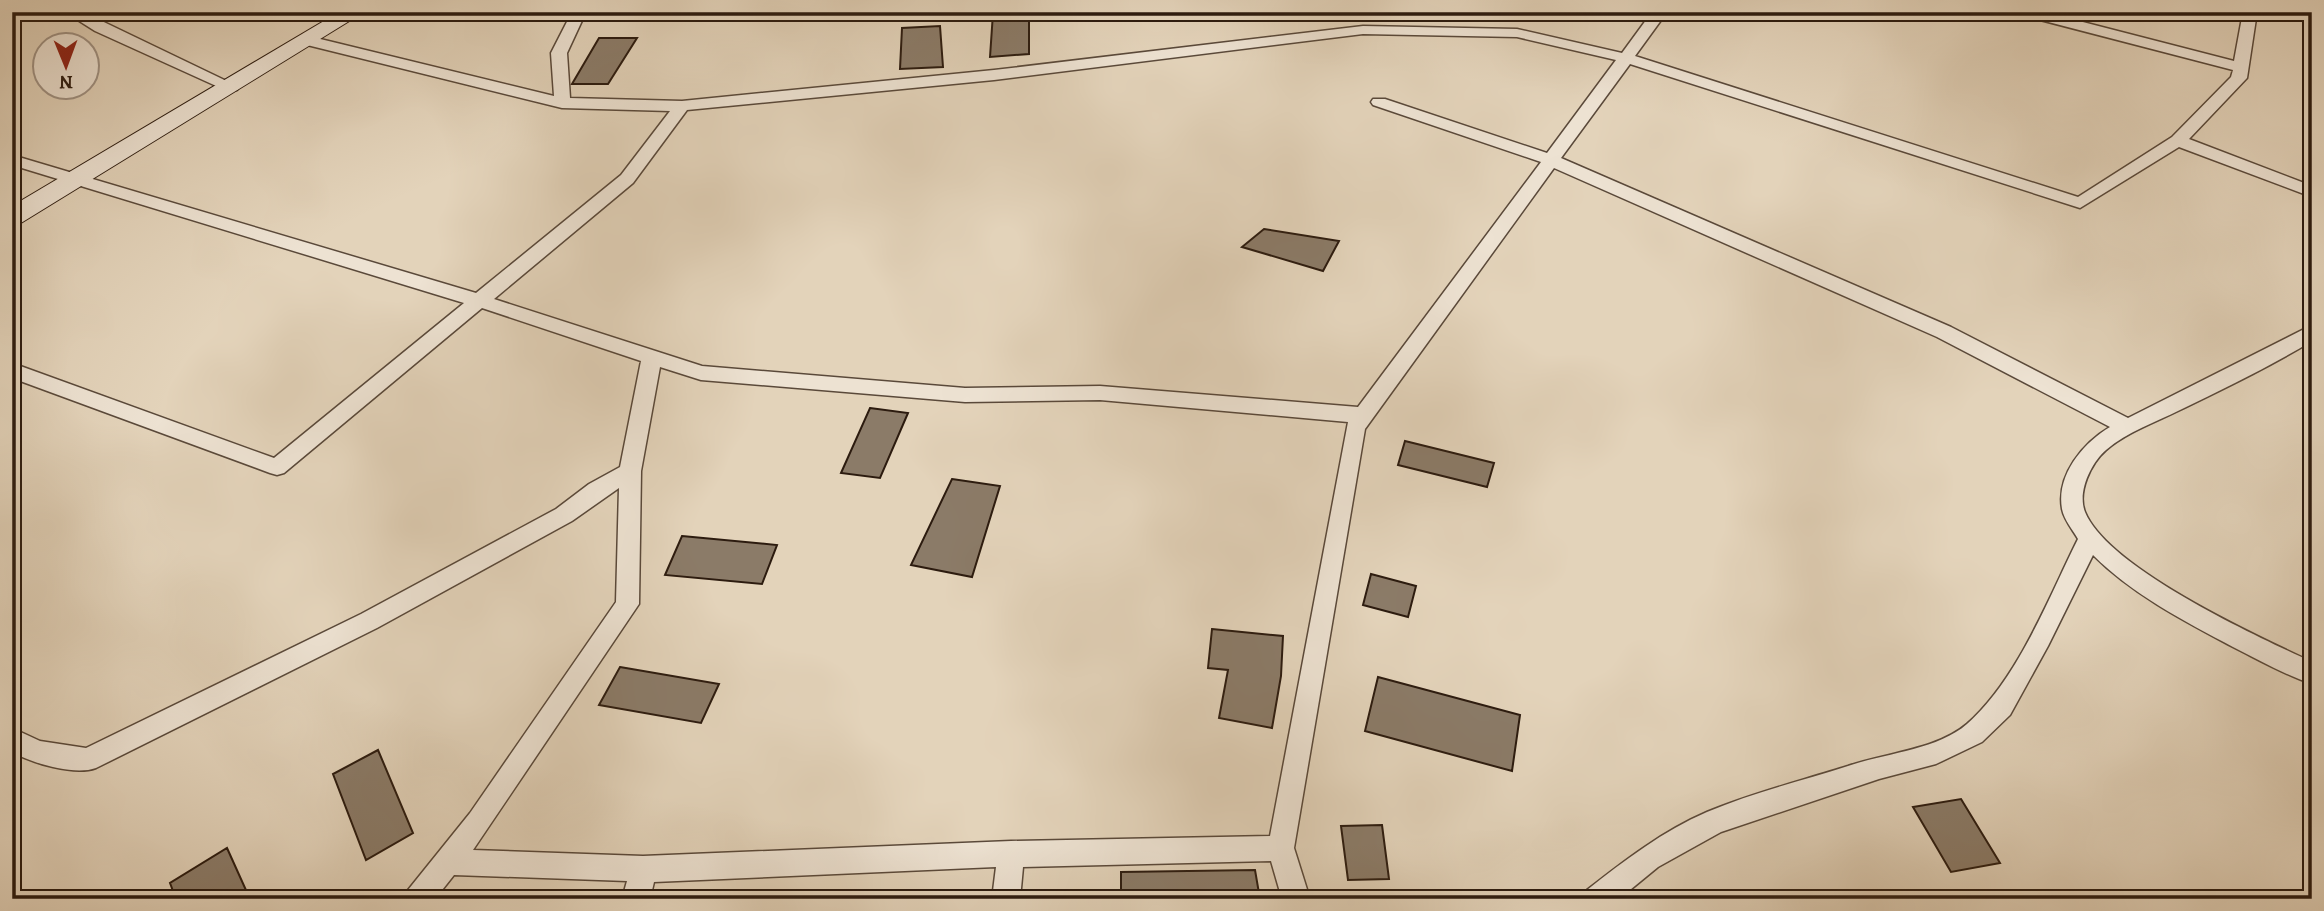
<svg xmlns="http://www.w3.org/2000/svg" width="2324" height="911" viewBox="0 0 2324 911" font-family="Alegreya,serif">
  <style>
    .building { fill: #8b7b68; stroke: #2c1b0f; stroke-width: 2 }
    .lines { fill: none; stroke-linecap: round; stroke-linejoin: round }
    .street-casing { stroke: #5a493a; stroke-width: 3 }
    .secondary-casing { stroke: #2c1b0f; stroke-width: 2 }
    .street { fill: #ede2d2; fill-rule: evenodd }
    .secondary { fill: #ede2d2; fill-rule: evenodd }
  </style>
  <rect width="100%" height="100%" fill="#e3d3ba"/>
  <filter id="stains"><feTurbulence type="fractalNoise" baseFrequency=".00286" numOctaves="4"/><feColorMatrix values="0 0 0 0 .2 0 0 0 0 .09 0 0 0 0 .02 0 0 0 .5 -.17"/></filter>
  <radialGradient id="worn" r=".72"><stop offset=".6" stop-color="#630" stop-opacity="0"/><stop offset="1" stop-color="#630" stop-opacity=".3"/></radialGradient>
  <!-- building -->
  <path class="building" d="M1029,12V54L990,57L993,13Z
    M940,26L943,67L900,69L902,28Z
    M599,38H637L608,84H572Z
    M1264,229L1339,241L1323,271L1242,247Z
    M870,408L908,413L880,478L841,473Z
    M1405,441L1494,463L1487,487L1398,465Z
    M952,479L1000,486L972,577L911,565Z
    M682,536L777,545L762,584L665,575Z
    M1371,574L1416,586L1408,617L1363,605Z
    M1212,629L1283,636L1281,676L1272,728L1219,718L1228,670L1208,668Z
    M620,667L719,684L701,723L599,705Z
    M1378,677L1520,715L1512,771L1365,731Z
    M378,750L413,833L366,860L333,774Z
    M1961,799L2000,863L1951,872L1913,807Z
    M1382,825L1389,879L1348,880L1341,826Z
    M227,848L250,899H176L170,883Z
    M1255,870L1260,899H1121V872Z"/>
  <g class="lines">
    <!-- street casing -->
    <g class="street-casing">
      <path id="street" d="M65,12H83L239,87L237,90H225L95,31Z
        M572,12H586L567,53L570,98L682,101L994,70L1363,26L1517,29L1622,53L1652,12H1667L1635,56L2078,197L2172,137L2231,77L2233,70L2021,15L2019,12H2044L2234,61L2243,12H2257L2247,78L2189,139L2312,186V197L2179,147L2080,208L1630,64L1561,158L1951,327L2128,418L2312,325V341C2269,367 2225,388 2180,410C2156,422 2127,432 2106,450C2091,463 2077,492 2085,512C2108,568 2256,636 2312,662V684C2285,675 2259,660 2233,647C2184,621 2132,594 2093,555L2048,646L2010,715L1982,742L1936,764L1879,779L1721,832L1658,867L1619,899H1583L1587,890C1625,860 1663,831 1707,812C1752,793 1801,781 1848,766C1885,753 1937,750 1967,724C2018,679 2048,599 2078,539C2073,530 2064,520 2062,509C2056,475 2083,443 2110,427L1937,337L1554,168L1365,429L1294,848L1310,899H1282L1271,861L1023,867L1020,899H992L996,867L654,882L650,899H622L627,881L454,875L435,899H404L408,890L470,813L616,602L619,488L572,521L377,628L96,768C74,776 32,763 12,752V728L40,741L86,748L361,614L556,509L589,484L620,467L641,361L482,308L284,473L277,475L270,473L12,378V363L274,458L464,303L12,165V155L476,293L621,175L670,111L562,108L303,44L300,41L308,36L554,96L551,53ZM1363,34L1517,37L1616,60L1547,153L1385,99H1373L1371,102L1373,105L1541,162L1358,407L1100,386L965,388L702,366L494,299L633,183L687,110L994,80ZM660,367L701,380L965,402L1100,400L1348,422L1270,836L1011,841L643,856L473,850L639,604L641,471Z"/>
    </g>
    <!-- secondary casing -->
    <g class="secondary-casing">
      <path id="secondary" d="M339,12H364L21,223L12,225V206Z"/>
    </g>
    <!-- street -->
    <use href="#street" class="street"/>
    <!-- secondary -->
    <use href="#secondary" class="secondary"/>
  </g>
  <!-- margin -->
  <rect width="2324" height="911" fill="none" stroke="#e3d3ba" stroke-width="42"/>
  <rect x="14" y="14" width="2296" height="883" fill="none" stroke="#2c1b0f" stroke-width="3.5"/>
  <rect x="21" y="21" width="2282" height="869" fill="none" stroke="#2c1b0f" stroke-width="2"/>
  <!-- north arrow -->
  <g transform="translate(66 66) rotate(179)"><circle r="33" fill="#ede2d2" stroke="#a09284" stroke-width="2"/>
  <path d="M0-5L12 26L0 18L-12 26Z" fill="#8f2418"/>
  <text y="-10" font-size="19" font-weight="bold" text-anchor="middle" fill="#2c1b0f">N</text>
  </g>
  <rect width="100%" height="100%" filter="url(#stains)"/>
  <rect width="100%" height="100%" fill="url(#worn)"/>
</svg>
